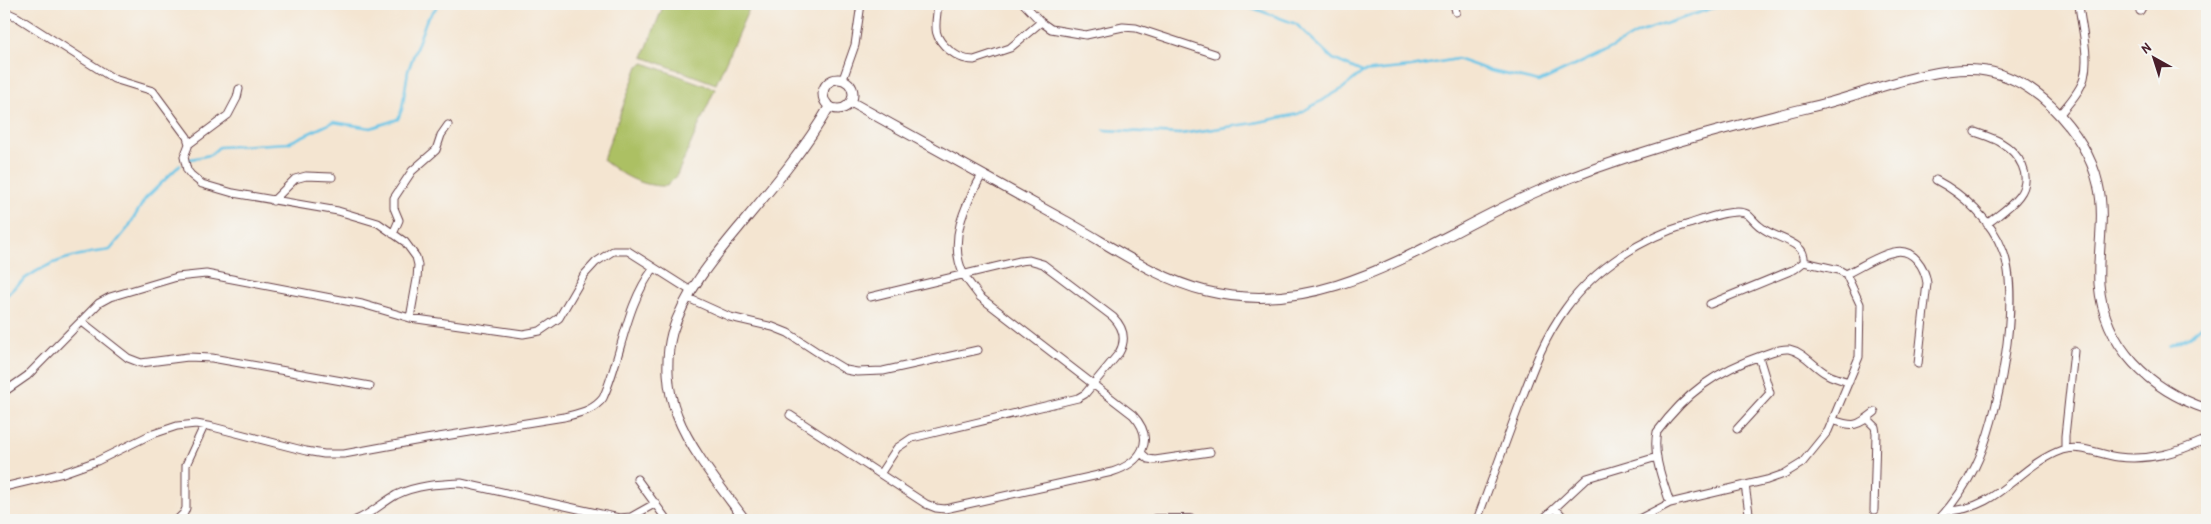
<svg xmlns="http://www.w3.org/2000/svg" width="2211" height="524" viewBox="0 0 2211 524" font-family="'Patrick Hand',sans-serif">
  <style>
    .green { fill: #acc064; stroke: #7b7048 }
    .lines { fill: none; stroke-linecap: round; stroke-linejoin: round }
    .stream { stroke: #69c5e7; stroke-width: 2.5 }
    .minor-casing { stroke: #643d44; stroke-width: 9 }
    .tertiary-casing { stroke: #643d44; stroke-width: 11 }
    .secondary-casing { stroke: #643d44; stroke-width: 12 }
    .minor { stroke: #fff; stroke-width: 7 }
    .tertiary { stroke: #fff; stroke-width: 9 }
    .secondary { stroke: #fff; stroke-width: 10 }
  </style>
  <rect width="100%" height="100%" fill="#f6f6f2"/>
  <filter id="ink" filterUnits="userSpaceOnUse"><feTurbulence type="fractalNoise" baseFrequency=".02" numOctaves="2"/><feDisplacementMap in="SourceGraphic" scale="10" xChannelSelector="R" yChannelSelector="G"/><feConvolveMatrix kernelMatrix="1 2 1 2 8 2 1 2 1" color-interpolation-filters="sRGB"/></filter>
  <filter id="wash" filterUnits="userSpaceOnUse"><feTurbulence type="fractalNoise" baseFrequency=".0096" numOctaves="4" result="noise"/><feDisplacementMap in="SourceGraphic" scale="20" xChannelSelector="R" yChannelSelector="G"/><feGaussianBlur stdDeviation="1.12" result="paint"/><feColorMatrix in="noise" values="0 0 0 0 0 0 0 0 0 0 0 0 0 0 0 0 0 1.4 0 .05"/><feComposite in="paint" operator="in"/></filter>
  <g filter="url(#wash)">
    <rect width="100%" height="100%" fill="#f4e5d1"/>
    <!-- green -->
    <path class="green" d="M664,4H751L716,84L643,57Z
      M644,63L715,89L676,177L667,186C642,187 622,175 603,160L638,66Z"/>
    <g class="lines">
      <!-- stream -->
      <path class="stream" d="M1242,4L1296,24L1333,59L1362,72
        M1104,130L1180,134L1254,123L1298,114L1342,89L1363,72L1411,67L1457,59L1491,71L1539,82L1604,52L1638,33L1725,4
        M186,160L210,155L219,147L288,143L333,122L371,128L398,119L402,109L408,71L426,21L439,4
        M4,298C33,265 68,255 110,250L128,228L145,199L180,165
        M2169,346L2190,336L2207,321"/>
    </g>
  </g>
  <g filter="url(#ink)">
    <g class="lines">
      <!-- minor casing -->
      <g class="minor-casing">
        <path id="minor" d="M938,4C936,25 931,35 949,50C957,56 963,60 974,60L1010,48L1041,22
          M1024,4L1041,22L1051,29L1086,35L1123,27L1136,28L1215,54
          M1454,4L1456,12
          M4,11L17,17L114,79L153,91L187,137L189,144
          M2140,11L2144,4
          M843,79L855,45L861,4
          M239,89L237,98L228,115L189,144L184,157L187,170L191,175L202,184L233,193L338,211L378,223L405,242L416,257L418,265L417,279L410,318
          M2060,114C2068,104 2080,92 2084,78C2090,55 2081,27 2079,4
          M1975,132C1983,135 1993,138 2000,142C2019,153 2034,176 2019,196C2011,207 1998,215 1987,224
          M1936,180C1963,194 1992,221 2003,251C2022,299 1998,421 1975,467C1965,487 1953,504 1938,520
          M273,201L295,179L306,176L332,177
          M393,234L399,220L394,208V198L412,171L436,150L441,135L448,125
          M1846,274C1861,267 1878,255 1894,252C1913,247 1925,268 1927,283L1918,364
          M870,297L1020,261L1029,260L1043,264L1113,317C1123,327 1127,339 1119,353L1085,394L1078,398L912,438L897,448L880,474
          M688,298L730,317L773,327L788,333L831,361L846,370L857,372L883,371L978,350
          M81,321L128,358L141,363L188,357L212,358L370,386
          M4,392L27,376L99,303L110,297L177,277L206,274L362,304L410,318L523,334L540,331L559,318L584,275L596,262L613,251H628L691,291
          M790,415L926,504L936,508L945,509L1112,472C1140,463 1157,441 1133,415L980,297C975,290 968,282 964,275C947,241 965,205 982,175
          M1867,419L1875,427L1876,433L1874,510
          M1832,420C1855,427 1856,427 1875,412
          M1737,429L1770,393L1759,357
          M2065,449V436L2074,351
          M1141,453L1148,459L1155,460L1210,452
          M637,479L667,520
          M1745,485L1750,520
          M4,487L63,473L97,461L150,435L177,426L196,424L213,427L306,451L324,454H344L426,439L564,417C579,413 593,411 603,398C622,356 625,305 654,268
          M1670,503C1663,481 1652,455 1657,432C1687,392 1716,371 1763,355C1771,352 1780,348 1789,349C1804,352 1814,367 1827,374C1834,378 1842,380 1849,382
          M1555,508L1565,519
          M1946,511C1999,510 2017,466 2062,450C2081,444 2100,455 2118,457C2151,461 2178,452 2207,439
          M177,520L184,513L186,508V465L204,426
          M356,520C371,514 382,503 396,495C417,485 438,484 461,483L619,518L631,517L656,503
          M736,520L740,513
          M1477,520C1490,485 1503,449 1516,414C1530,377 1542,340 1566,308C1594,269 1643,237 1689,224C1702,220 1735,207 1747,214C1752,218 1756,224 1761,227C1774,239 1807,241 1804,262L1795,269L1710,304
          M1542,520L1587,478L1657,457
          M1637,520L1670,503L1767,480L1784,474L1802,463L1828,431L1859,357L1860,304L1846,274L1839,270L1804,262"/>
      </g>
      <!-- tertiary casing -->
      <g class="tertiary-casing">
        <path id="tertiary" d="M823 94a15 15 0 1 1 30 0a15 15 0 1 1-30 0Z
          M851,102C922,142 993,181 1064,220C1110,245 1154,278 1206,291C1332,322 1433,235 1543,189C1617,157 1696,136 1774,116C1793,111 1812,107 1831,102C1874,90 1943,63 1986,71C2011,75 2033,89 2051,106C2073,128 2091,153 2098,184C2106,218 2097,250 2099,284C2104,347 2150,390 2207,409
          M745,520C723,490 690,450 677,415C667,390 665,360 672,333C685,290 718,253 746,219C776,183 806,147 829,107"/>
      </g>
      <!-- secondary casing -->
      <g class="secondary-casing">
        <path id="secondary" d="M1155,520H1190"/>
      </g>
      <!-- minor -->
      <use href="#minor" class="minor"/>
      <!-- tertiary -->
      <use href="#tertiary" class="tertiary"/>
      <!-- secondary -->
      <use href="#secondary" class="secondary"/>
    </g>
  </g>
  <!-- margin -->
  <rect width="2211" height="524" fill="none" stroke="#f6f6f2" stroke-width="20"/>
  <!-- north arrow -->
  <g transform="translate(2154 58) rotate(321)" stroke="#f6f6f2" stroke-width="4" paint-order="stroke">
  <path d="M0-4L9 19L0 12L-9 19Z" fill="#4a1f2b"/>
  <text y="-8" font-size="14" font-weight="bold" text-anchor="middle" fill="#4a1f2b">N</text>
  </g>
</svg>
